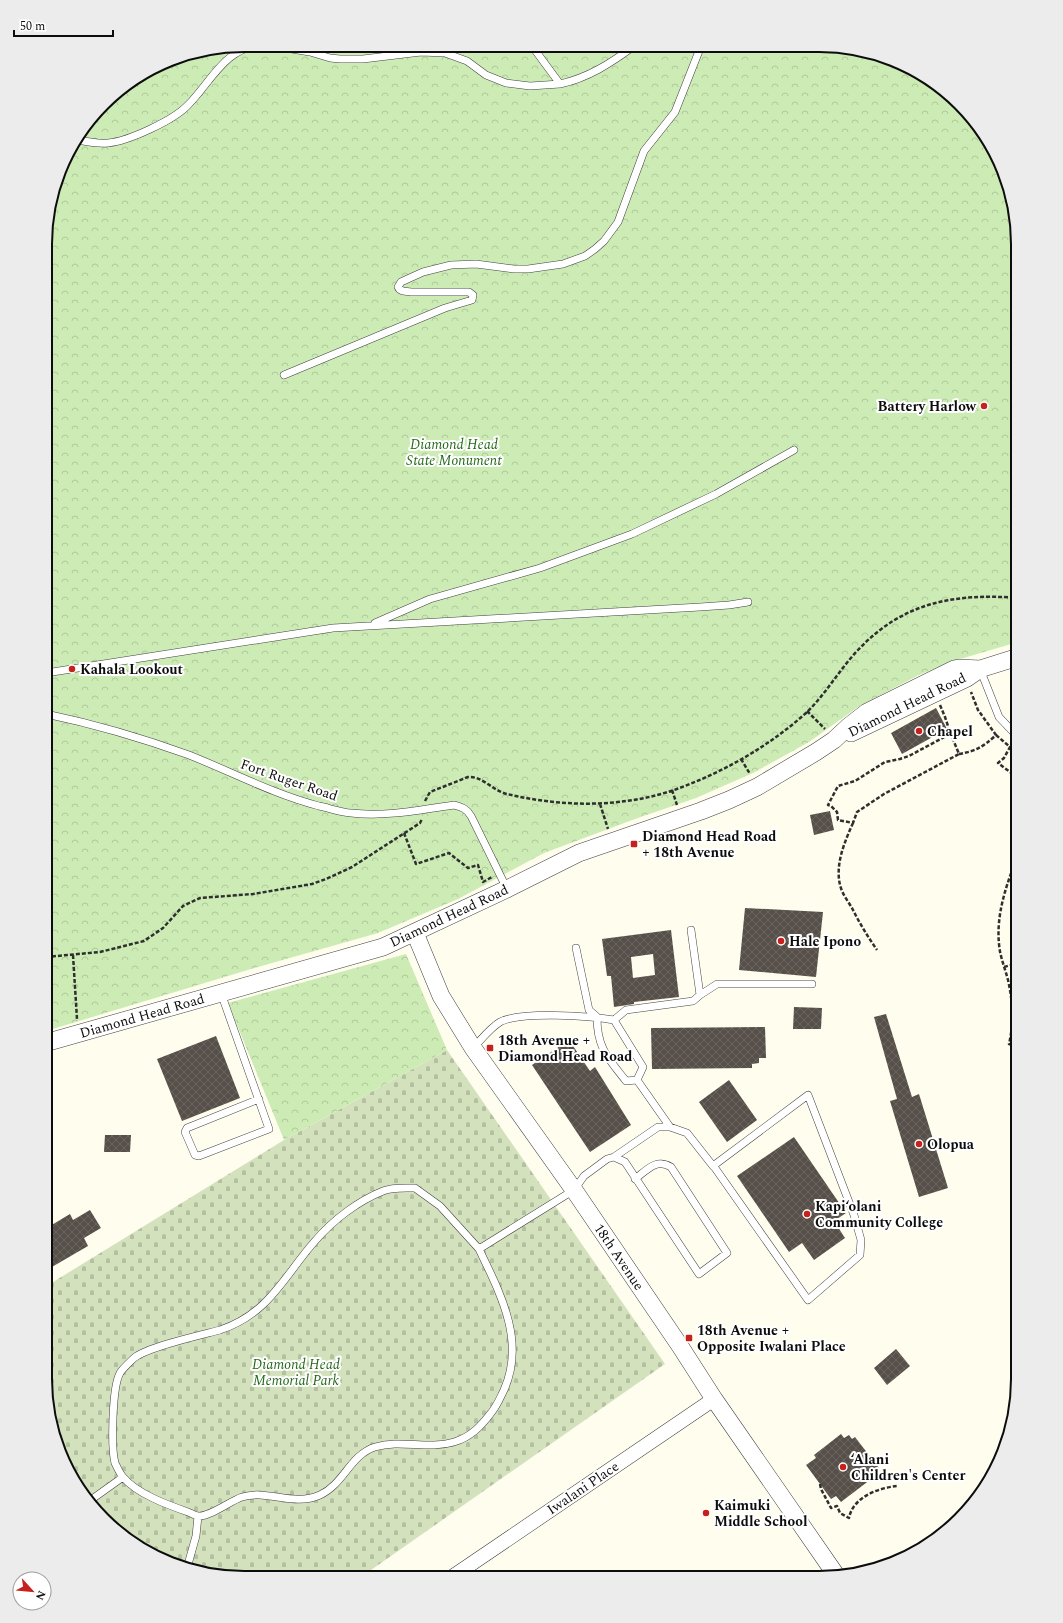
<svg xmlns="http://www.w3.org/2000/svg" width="1063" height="1623" viewBox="0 0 1063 1623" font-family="Spectral,serif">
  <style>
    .cemetery { fill: url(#cemetery-stones) }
    .park { fill: url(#park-crowns) }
    .building { fill: url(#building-cross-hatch); fill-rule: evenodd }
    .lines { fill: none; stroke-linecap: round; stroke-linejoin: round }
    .service-casing { stroke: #404040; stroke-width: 8 }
    .minor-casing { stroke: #404040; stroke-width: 15 }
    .tertiary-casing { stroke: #404040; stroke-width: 18 }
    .path { stroke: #2f2f2f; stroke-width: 2.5; stroke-dasharray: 4 2; stroke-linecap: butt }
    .service { stroke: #fff; stroke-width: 7 }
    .minor { stroke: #fff; stroke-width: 14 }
    .tertiary { stroke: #fff; stroke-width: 17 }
    .poi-dot { fill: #c5221d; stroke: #fff; stroke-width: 1.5 }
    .labels { text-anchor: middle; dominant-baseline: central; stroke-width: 4; stroke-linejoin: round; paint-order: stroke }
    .poi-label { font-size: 14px; font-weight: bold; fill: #0d0d0d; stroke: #fff; text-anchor: start }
    .park-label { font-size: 14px; font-style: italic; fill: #24691a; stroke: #fff }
    .street-label { font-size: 14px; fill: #0d0d0d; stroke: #fff }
    .rim { fill: none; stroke: #0d0d0d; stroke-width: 2 }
  </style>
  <defs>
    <pattern id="cemetery-stones" width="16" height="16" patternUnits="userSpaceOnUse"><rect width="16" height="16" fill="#d3e2bd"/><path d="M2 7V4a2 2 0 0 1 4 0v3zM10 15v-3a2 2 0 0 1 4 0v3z" fill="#b4c1a1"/></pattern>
    <pattern id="park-crowns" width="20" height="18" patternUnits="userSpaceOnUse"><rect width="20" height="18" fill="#cdecb5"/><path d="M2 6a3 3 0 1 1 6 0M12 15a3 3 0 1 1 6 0" fill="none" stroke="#afc99a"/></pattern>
    <pattern id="building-cross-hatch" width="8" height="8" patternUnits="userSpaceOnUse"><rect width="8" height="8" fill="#574f49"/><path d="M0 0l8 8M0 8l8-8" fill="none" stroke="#6a645f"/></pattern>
  </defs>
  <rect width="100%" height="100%" fill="#fffdee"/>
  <!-- cemetery -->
  <path class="cemetery" d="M447,1050L665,1364L361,1577L218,1576L168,1563L123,1537L86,1500L60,1455L45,1379V1287L284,1140Z"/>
  <!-- park -->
  <path class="park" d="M244,45L845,47L895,60L940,86L977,123L1003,168L1018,244V642L950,662L917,676L858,707L809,742L753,773L696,798L635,819L544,853L458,899L378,933L258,967L46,1031L47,218L66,156L113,94L168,60Z
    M406,954L447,1050L284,1140L228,1003Z"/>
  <!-- building -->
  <path class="building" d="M936,708L947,729L902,754L891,733Z
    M830,811L834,830L814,835L810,815Z
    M745,908L823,912L816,977L739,970Z
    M671,930L679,997L634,1002V1004L614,1007L611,976H607L602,939ZM653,954L655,975L633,978L631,957Z
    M794,1007L822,1008L821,1029H793Z
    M886,1014L912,1097L919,1094L948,1188L919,1197L890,1101L897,1099L874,1017Z
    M765,1027L766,1058H759V1063L752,1064V1068L652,1069L651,1028Z
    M216,1036L240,1098L182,1121L157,1059Z
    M569,1040L590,1071L595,1067L631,1125L590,1152L532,1065Z
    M729,1080L757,1120L727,1142L699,1102Z
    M105,1135H131L130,1152H104Z
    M794,1137L846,1213L834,1221L845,1238L814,1260L802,1243L789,1252L737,1176Z
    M90,1210L101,1228L84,1238L88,1246L45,1271V1229L70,1214L73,1220Z
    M896,1349L910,1366L887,1385L874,1368Z
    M841,1434L844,1438L849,1435L852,1439L855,1437L879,1468L877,1470L879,1473L841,1502L836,1496L831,1499L806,1465L816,1458L814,1455Z"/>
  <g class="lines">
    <!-- service casing -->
    <g class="service-casing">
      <path id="service" d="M267,45L310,52L330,58L340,59H363L421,52L445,53L467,61L486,75L506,83L530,86L560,84
        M532,46L560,84C588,78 611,63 634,46
        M78,140C88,142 98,144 108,143C129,141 174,120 188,105C211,82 225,47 262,45
        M284,375L445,308L472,300L473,295L469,292H411C405,291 400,292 398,287L401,282L423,272L451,265L476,264L514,269H528L563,264L585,256L595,249L604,241L618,222L644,151L675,112L701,46
        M375,623L430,599L540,568L632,534L716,494L794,450
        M980,669L999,717L1018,737
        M46,673L333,628L700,607L729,605L748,602
        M46,714C94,724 142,738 189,755C232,772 273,794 319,806C329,808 340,812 351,813C385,817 420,810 454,805C462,807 467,809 471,816L507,889
        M576,948L589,1010L597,1017C597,1048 608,1058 626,1081L637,1080
        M221,993L269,1129L199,1156L195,1155L185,1132L187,1128L259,1099
        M700,995L717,984H812
        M473,1048C481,1040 490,1028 500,1022C521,1011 590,1016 614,1020
        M670,1127L637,1080L643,1067L614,1020L626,1010L693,1001L700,995L691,930
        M614,1157L658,1127H670L687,1133L713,1166L715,1168L808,1300L860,1255L861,1240L854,1215L808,1095L713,1166
        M479,1249L440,1206L415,1188C405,1188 392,1187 383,1191C358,1201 333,1220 315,1241C284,1276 269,1314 220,1330C201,1335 147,1347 134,1358C130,1362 123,1368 120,1373C112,1387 111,1448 115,1463C117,1467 120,1474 123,1477C137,1494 168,1505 188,1512C191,1513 194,1515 198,1516C210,1517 230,1501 242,1497C267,1489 293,1507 320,1495C344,1484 350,1455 375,1447C401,1439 428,1450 454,1442C471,1437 481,1426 491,1413C497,1406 500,1398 504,1390C526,1341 500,1293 479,1249L574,1190L584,1176L607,1159L614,1157L625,1162L699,1274L727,1253L671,1167C656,1158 647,1170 635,1179
        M88,1502L123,1477
        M187,1568L196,1536L198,1516"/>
    </g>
    <!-- minor casing -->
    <g class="minor-casing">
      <path id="minor" d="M452,1577L714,1399"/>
    </g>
    <!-- tertiary casing -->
    <g class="tertiary-casing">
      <path id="tertiary" d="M851,733L967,678L980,669L1018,657
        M415,933L441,996L473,1048L574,1190L680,1346L714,1399L836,1575
        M45,1043L383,947L507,889L579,853L701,811L729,800L757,787L816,752L834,740L849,726L867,712L954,669L959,668L980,669"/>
    </g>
    <!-- path -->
    <path class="path" d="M940,705L945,717L950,732L948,735L909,756L900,759L885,762L855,781L838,786L828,805L831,806L837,812L838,820L853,823L857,812L884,794L959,754L950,732
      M807,711L825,729
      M996,735L1010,747
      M959,754C976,751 983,747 996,735L978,710L971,692
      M741,759L750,774
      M1018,778L998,763L1004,758L1010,747L1018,751
      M672,790L677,805
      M425,801L430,792L468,777C483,776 493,791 507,794C561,807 621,808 674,790C722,773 768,747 806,713C826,694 839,670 858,650C903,602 955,593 1018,598
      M600,804L608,829
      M853,823C844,843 833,869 842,891C845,898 850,904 853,910C860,924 868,937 877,950
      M404,833L416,864L449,853L468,868L478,865L483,882L492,877
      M73,955L77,1019
      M46,957L100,952L144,941L163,928L183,906L200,898L253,894L312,884L326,879L352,867L420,823L422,819
      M1004,967L1018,963
      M1018,1047L1009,1044C1014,1023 1013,1002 1008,980C1005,968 1000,957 999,944C996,913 1007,883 1018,855
      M820,1484L821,1489L831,1508L837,1506L840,1513L849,1518C853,1497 878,1488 897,1486"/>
    <!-- service -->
    <use href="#service" class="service"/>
    <!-- minor -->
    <use href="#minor" class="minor"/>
    <!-- tertiary -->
    <use href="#tertiary" class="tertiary"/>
  </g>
  <!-- markers -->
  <g class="poi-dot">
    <circle cx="984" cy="406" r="4"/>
    <circle cx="72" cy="669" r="4"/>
    <circle cx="919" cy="731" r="4"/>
    <rect x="630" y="840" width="8" height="8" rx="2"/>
    <circle cx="781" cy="941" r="4"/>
    <rect x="486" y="1044" width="8" height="8" rx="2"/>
    <circle cx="919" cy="1144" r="4"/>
    <circle cx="807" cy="1214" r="4"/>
    <rect x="685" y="1334" width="8" height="8" rx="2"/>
    <circle cx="843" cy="1467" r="4"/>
    <circle cx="706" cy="1513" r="4"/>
  </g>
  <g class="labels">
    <!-- poi labels -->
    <g class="poi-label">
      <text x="976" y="406" text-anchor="end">Battery Harlow</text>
      <text x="80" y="669">Kahala Lookout</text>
      <text x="927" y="731">Chapel</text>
      <text x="642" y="836">Diamond Head Road<tspan x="642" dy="16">+ 18th Avenue</tspan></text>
      <text x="789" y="941">Hale Ipono</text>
      <text x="498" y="1040">18th Avenue +<tspan x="498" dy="16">Diamond Head Road</tspan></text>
      <text x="927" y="1144">Olopua</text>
      <text x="815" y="1206">Kapi‘olani<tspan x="815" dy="16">Community College</tspan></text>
      <text x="697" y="1330">18th Avenue +<tspan x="697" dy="16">Opposite Iwalani Place</tspan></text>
      <text x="851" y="1459">‘Alani<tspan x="851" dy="16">Children's Center</tspan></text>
      <text x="714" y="1505">Kaimuki<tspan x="714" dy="16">Middle School</tspan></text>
    </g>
    <!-- park labels -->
    <g class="park-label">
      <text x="454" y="444">Diamond Head<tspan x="454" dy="16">State Monument</tspan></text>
      <text x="296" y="1364">Diamond Head<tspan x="296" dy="16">Memorial Park</tspan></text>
    </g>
    <!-- street labels -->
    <g class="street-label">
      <text transform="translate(907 705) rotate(-26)">Diamond Head Road</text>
      <text transform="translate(289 780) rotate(19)">Fort Ruger Road</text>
      <text transform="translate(449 916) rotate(-25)">Diamond Head Road</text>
      <text transform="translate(142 1016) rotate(-16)">Diamond Head Road</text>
      <text transform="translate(619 1257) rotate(56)">18th Avenue</text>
      <text transform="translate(583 1488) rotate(-34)">Iwalani Place</text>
    </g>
  </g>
  <!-- crop -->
  <path d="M0 0H1063V1623H0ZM244 52H819A192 192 0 0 1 1011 244V1379A192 192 0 0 1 819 1571H244A192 192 0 0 1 52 1379V244A192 192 0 0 1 244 52Z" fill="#ececec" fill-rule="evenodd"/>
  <path class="rim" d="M244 52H819A192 192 0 0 1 1011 244V1379A192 192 0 0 1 819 1571H244A192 192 0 0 1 52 1379V244A192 192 0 0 1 244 52Z"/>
  <!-- north arrow -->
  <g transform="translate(32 1591) rotate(117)"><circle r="19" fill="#ffffff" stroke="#9e9e9e"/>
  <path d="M0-3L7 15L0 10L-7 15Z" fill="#c5221d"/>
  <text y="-6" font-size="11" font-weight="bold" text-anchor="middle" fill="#0d0d0d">N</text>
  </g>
  <!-- scale -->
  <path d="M14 30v6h99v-6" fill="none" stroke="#0d0d0d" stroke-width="2"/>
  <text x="20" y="30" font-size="12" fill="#0d0d0d" stroke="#ffffff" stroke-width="3" paint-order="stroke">50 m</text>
</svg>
